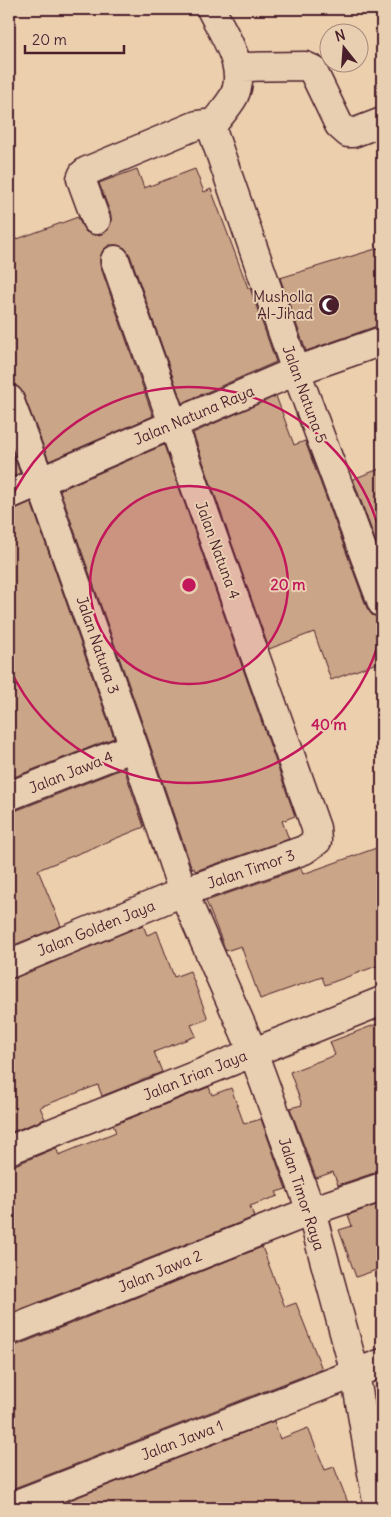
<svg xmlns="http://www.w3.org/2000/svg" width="391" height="1517" viewBox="0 0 391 1517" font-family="Delius,sans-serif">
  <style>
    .building { fill: #cba587; stroke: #4a1f2b }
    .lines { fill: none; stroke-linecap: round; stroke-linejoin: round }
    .minor-casing { stroke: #4a1f2b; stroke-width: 31 }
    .minor { stroke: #e9cfb1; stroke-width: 28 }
    .ring { fill: none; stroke: #c2185b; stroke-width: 2.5 }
    .labels { text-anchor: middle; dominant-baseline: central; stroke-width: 4; stroke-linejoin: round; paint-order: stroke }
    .poi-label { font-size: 15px; fill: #4a1f2b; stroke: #e9cfb1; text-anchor: end }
    .street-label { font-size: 15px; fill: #4a1f2b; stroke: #e9cfb1 }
    .centre { fill: #c2185b; stroke: #e9cfb1; stroke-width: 2.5 }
    .ring-label { font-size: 15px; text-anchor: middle; font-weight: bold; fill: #c2185b; stroke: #e9cfb1; stroke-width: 4; stroke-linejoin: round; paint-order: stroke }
  </style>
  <rect width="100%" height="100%" fill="#eccfad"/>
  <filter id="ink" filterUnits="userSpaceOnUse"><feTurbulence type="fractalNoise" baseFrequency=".02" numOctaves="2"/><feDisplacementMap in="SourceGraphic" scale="10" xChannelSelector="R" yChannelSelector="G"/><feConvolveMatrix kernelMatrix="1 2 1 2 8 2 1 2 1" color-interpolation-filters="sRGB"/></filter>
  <g filter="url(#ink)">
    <!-- building -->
    <path class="building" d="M137,169L144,188L195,169L204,192L211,189L248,288H250L276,362L182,403L130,255L125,248L118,245H109L103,250L100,257V265L153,416L49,461L23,393L18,387L9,384V242L78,217L82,226L86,232L94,235L102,234L108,230L111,222V215L99,183Z
      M382,247V326H377L306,351L280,278Z
      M276,396L294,445L305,441L367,608L372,615L382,618V661L331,680L314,632L269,649L193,433Z
      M9,443L20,473L9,478Z
      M164,445L295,816L282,821L289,839L195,871L194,868L192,869L149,742L60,490Z
      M382,468V559L353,479Z
      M31,502L114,738L9,779V510L15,509Z
      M124,768L144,827L38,870L61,926L9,947V811H15Z
      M382,846V964L325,985L322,977L260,999L241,946L226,951L206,901L301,868L303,874Z
      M143,925L147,935L157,931L174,977L190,971L208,1019L191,1025L196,1036L154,1052L162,1072L102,1096L98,1085L40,1107L45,1119L9,1133V979L15,978Z
      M382,1022V1172H377L338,1185L333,1172L316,1178L290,1108L302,1105L290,1072L335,1055L330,1042Z
      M209,1087L212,1095L231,1088L244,1124L261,1119L286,1189L276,1192L278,1196L250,1206L254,1217L9,1314V1165H15L56,1148L59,1155L116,1132L113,1125Z
      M382,1203V1268L356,1277L339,1230L352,1226L348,1215Z
      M262,1247L285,1307L296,1303L322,1369L9,1490V1346H15Z
      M274,1421L280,1439L308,1428L325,1470L334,1467L350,1508H49Z"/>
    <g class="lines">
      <!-- minor casing -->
      <g class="minor-casing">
        <path id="minor" d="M238,67L305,66L312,69L339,125L348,133H353L382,122
          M211,127L296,371L382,603
          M211,127C218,117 228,107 234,96C248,68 223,34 211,9
          M96,220L81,179L83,174L87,171L197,125L204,124L211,127
          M9,399L40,481L134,747L183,892L253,1052L311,1211L355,1373L378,1508
          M9,495L296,371L382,341
          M9,796L134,747
          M9,964L183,892L304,850L317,841L316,828L115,260
          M9,1150L382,1001
          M9,1331L311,1211L382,1187
          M9,1507L382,1363"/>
      </g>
      <!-- minor -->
      <use href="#minor" class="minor"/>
    </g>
  </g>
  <!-- distance rings -->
  <circle cx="189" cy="585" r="99" fill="#c2185b" fill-opacity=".12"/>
  <g class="ring">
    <circle cx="189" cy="585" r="99"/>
    <path d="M382 630A198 198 0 0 1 9 667M9 503A198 198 0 0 1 382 540"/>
  </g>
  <!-- icons -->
  <defs>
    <g id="mosque-disc" transform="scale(1.125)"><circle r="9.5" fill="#4a1f2b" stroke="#e9cfb1"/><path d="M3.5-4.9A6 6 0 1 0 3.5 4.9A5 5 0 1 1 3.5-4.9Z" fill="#fff"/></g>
  </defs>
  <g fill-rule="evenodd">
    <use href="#mosque-disc" x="329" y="305"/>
  </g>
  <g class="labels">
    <!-- poi labels -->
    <g class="poi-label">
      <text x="313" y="296">Musholla<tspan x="313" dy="17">Al-Jihad</tspan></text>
    </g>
    <!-- street labels -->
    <g class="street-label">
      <text transform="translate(305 394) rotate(70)">Jalan Natuna 5</text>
      <text transform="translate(194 415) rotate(-23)">Jalan Natuna Raya</text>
      <text transform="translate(218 550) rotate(70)">Jalan Natuna 4</text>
      <text transform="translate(98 645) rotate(71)">Jalan Natuna 3</text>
      <text transform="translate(71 772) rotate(-22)">Jalan Jawa 4</text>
      <text transform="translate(251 869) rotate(-19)">Jalan Timor 3</text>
      <text transform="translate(96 928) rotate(-22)">Jalan Golden Jaya</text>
      <text transform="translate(195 1075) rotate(-22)">Jalan Irian Jaya</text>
      <text transform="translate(302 1194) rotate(72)">Jalan Timor Raya</text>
      <text transform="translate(160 1271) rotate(-22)">Jalan Jawa 2</text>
      <text transform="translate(182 1440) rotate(-21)">Jalan Jawa 1</text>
    </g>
  </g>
  <circle cx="189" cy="585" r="8" class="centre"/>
  <g class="ring-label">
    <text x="288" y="590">20 m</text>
    <text x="329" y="730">40 m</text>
  </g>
  <!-- margin -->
  <rect width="391" height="1517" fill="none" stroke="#e9cfb1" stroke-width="30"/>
  <rect x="15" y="15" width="361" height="1487" fill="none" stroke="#4a1f2b" stroke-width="2" filter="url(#ink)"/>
  <!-- north arrow -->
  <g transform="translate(344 48) rotate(343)"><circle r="24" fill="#e9cfb1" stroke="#a9897b"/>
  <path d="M0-4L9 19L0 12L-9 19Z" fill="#4a1f2b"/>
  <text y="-8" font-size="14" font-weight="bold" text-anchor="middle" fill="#4a1f2b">N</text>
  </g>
  <!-- scale -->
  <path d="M25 45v8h99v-8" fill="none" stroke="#4a1f2b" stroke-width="2.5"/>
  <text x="32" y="45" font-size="15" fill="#4a1f2b" stroke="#e9cfb1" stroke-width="4" paint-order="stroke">20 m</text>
</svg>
